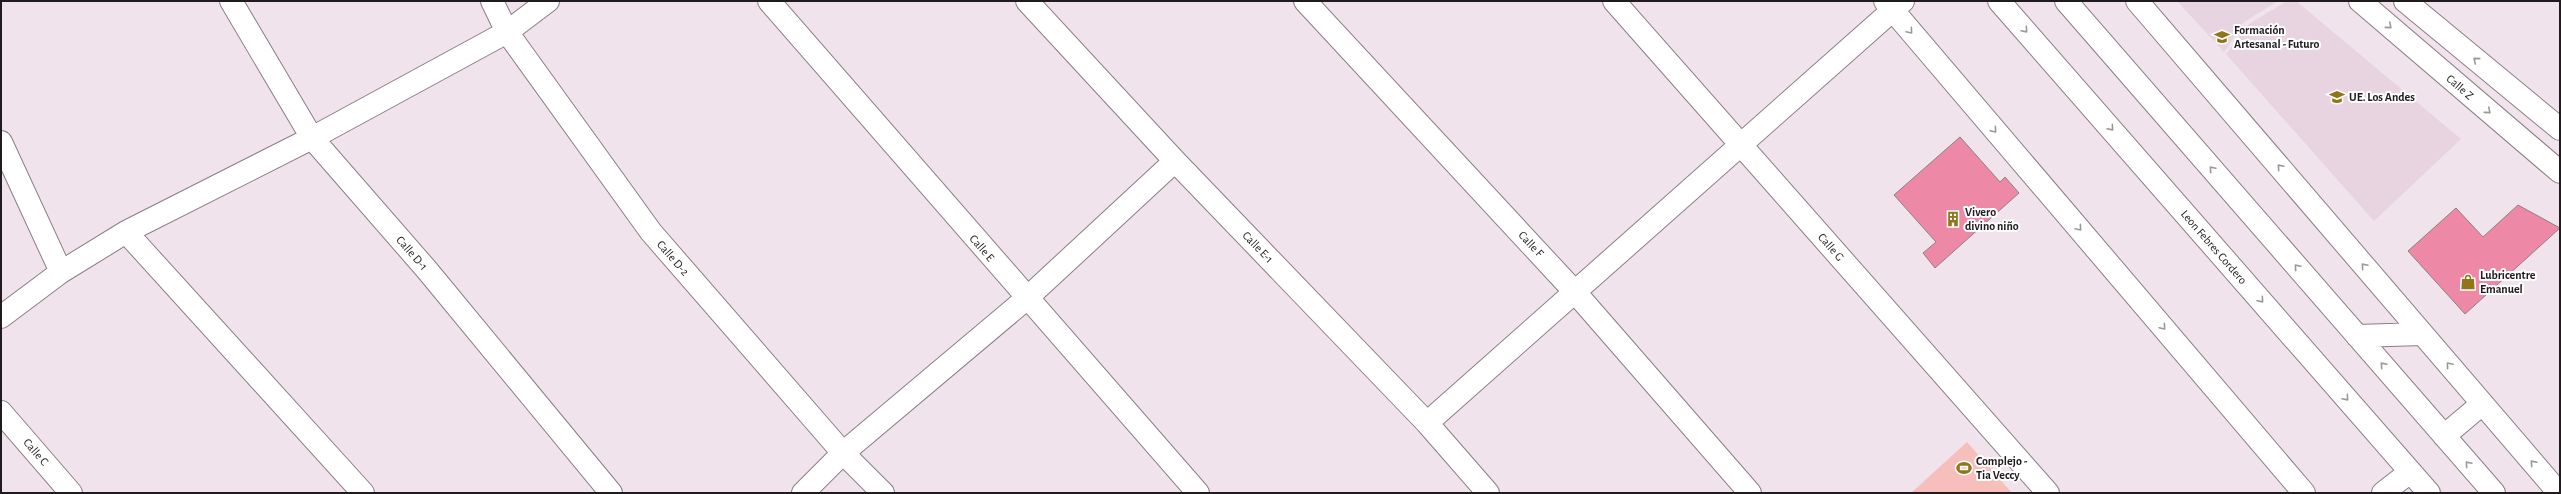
<svg xmlns="http://www.w3.org/2000/svg" width="2561" height="494" viewBox="0 0 2561 494" font-family="'Alegreya Sans',sans-serif">
  <style>
    .built { fill: #e8d3e0 }
    .green { fill: #f7bfbb }
    .building { fill: #ed88a6; stroke: #8f8083 }
    .lines { fill: none; stroke-linecap: round; stroke-linejoin: round }
    .minor-casing { stroke: #8b7e86; stroke-width: 24 }
    .minor { stroke: #fff; stroke-width: 22 }
    .oneway { stroke: #9b989a }
    .labels { text-anchor: middle; dominant-baseline: central; stroke-width: 4; stroke-linejoin: round; paint-order: stroke }
    .poi-label { font-size: 12px; font-weight: bold; fill: #201b1e; stroke: #fff; text-anchor: start }
    .street-label { font-size: 12px; fill: #201b1e; stroke: #fff }
  </style>
  <rect width="100%" height="100%" fill="#f1e3ec"/>
  <!-- built -->
  <path class="built" d="M2177,1H2278L2244,22L2224,52Z
    M2287,1H2296L2461,139L2374,221L2226,54L2249,24Z"/>
  <!-- green -->
  <path class="green" d="M1967,442L2012,493H1911Z"/>
  <!-- building -->
  <path class="building" d="M1960,137L2000,182L2005,177L2019,193L1935,268L1923,253L1936,242L1894,195Z
    M2518,205L2560,228L2465,314L2408,251L2456,208L2483,237Z"/>
  <g class="lines">
    <!-- minor casing -->
    <g class="minor-casing">
      <path id="minor" d="M231,1L312,138L427,270L611,493
        M492,1L507,32L651,232L843,453L883,493
        M769,1L1198,493
        M1027,1L1175,161L1427,423L1488,493
        M1305,1L1574,291L1750,493
        M1614,1L2048,493
        M1885,1L2304,493
        M1999,1L2429,493
        M2066,1L2494,493
        M2137,1L2559,493
        M2360,1L2560,172
        M2405,1L2560,129
        M1,142L61,272
        M126,232L363,493
        M1,317L61,272L126,232L312,138L507,32L548,1
        M2357,336L2422,334
        M1,412L71,493
        M1427,423L1903,1
        M2444,436L2482,404
        M803,493L843,453L1026,299L1175,161
        M2383,493L2410,472"/>
    </g>
    <!-- minor -->
    <use href="#minor" class="minor"/>
  </g>
  <!-- one-way arrows -->
  <defs><path id="oneway-chevron" d="M-2-3.5L2.5 0L-2 3.5" fill="none" stroke-width="1.6" stroke-linecap="round" stroke-linejoin="round"/></defs>
  <g class="oneway">
    <use href="#oneway-chevron" transform="translate(2389 26) rotate(41)"/>
    <use href="#oneway-chevron" transform="translate(2025 30) rotate(49)"/>
    <use href="#oneway-chevron" transform="translate(1910 31) rotate(50)"/>
    <use href="#oneway-chevron" transform="translate(2476 60) rotate(-140)"/>
    <use href="#oneway-chevron" transform="translate(2488 111) rotate(41)"/>
    <use href="#oneway-chevron" transform="translate(2111 128) rotate(49)"/>
    <use href="#oneway-chevron" transform="translate(1994 130) rotate(50)"/>
    <use href="#oneway-chevron" transform="translate(2280 167) rotate(-131)"/>
    <use href="#oneway-chevron" transform="translate(2212 169) rotate(-131)"/>
    <use href="#oneway-chevron" transform="translate(2079 228) rotate(50)"/>
    <use href="#oneway-chevron" transform="translate(2364 266) rotate(-131)"/>
    <use href="#oneway-chevron" transform="translate(2297 267) rotate(-131)"/>
    <use href="#oneway-chevron" transform="translate(2261 300) rotate(49)"/>
    <use href="#oneway-chevron" transform="translate(2163 327) rotate(50)"/>
    <use href="#oneway-chevron" transform="translate(2383 365) rotate(-131)"/>
    <use href="#oneway-chevron" transform="translate(2449 365) rotate(-130)"/>
    <use href="#oneway-chevron" transform="translate(2346 398) rotate(49)"/>
    <use href="#oneway-chevron" transform="translate(2533 463) rotate(-131)"/>
    <use href="#oneway-chevron" transform="translate(2468 464) rotate(-131)"/>
  </g>
  <!-- icons -->
  <defs>
    <g id="school-bare" transform="scale(1.2)"><path d="M0-5L7-2L0 1L-7-2ZM-4 1L0 2.5L4 1V4Q0 6-4 4Z" fill="#90751a" stroke="#fff" stroke-width="2.5" paint-order="stroke"/></g>
    <g id="building-bare" transform="scale(1.2)"><path d="M-4-6H4V6H1V3H-1V6H-4ZM-2.5-4.3h1.7v1.8h-1.7ZM.8-4.3h1.7v1.8H.8ZM-2.5-1h1.7V.8h-1.7ZM.8-1h1.7V.8H.8Z" fill="#90751a" stroke="#fff" stroke-width="2.5" paint-order="stroke"/></g>
    <g id="shop-bare" transform="scale(1.2)"><path d="M-5-2.5h2.3a2.7 3.5 0 0 1 5.4 0H5L5.5 6h-11ZM-1.5-2.5h3a1.5 2.3 0 0 0-3 0Z" fill="#90751a" stroke="#fff" stroke-width="2.5" paint-order="stroke"/></g>
    <g id="stadium-bare" transform="scale(1.2)"><path d="M0-5a6.5 5 0 1 0 0 10a6.5 5 0 1 0 0-10ZM-3.5-1.8h7v3.6h-7Z" fill="#90751a" stroke="#fff" stroke-width="2.5" paint-order="stroke"/></g>
  </defs>
  <g fill-rule="evenodd">
    <use href="#school-bare" x="2222" y="37"/>
    <use href="#school-bare" x="2337" y="97"/>
    <use href="#building-bare" x="1953" y="219"/>
    <use href="#shop-bare" x="2468" y="282"/>
    <use href="#stadium-bare" x="1964" y="468"/>
  </g>
  <g class="labels">
    <!-- poi labels -->
    <g class="poi-label">
      <text x="2234" y="30">Formación<tspan x="2234" dy="14">Artesanal - Futuro</tspan></text>
      <text x="2349" y="97">UE. Los Andes</text>
      <text x="1965" y="212">Vivero<tspan x="1965" dy="14">divino niño</tspan></text>
      <text x="2480" y="275">Lubricentre<tspan x="2480" dy="14">Emanuel</tspan></text>
      <text x="1976" y="461">Complejo -<tspan x="1976" dy="14">Tia Veccy</tspan></text>
    </g>
    <!-- street labels -->
    <g class="street-label">
      <text transform="translate(2460 87) rotate(41)">Calle Z</text>
      <text transform="translate(1531 244) rotate(47)">Calle F</text>
      <text transform="translate(1258 247) rotate(46)">Calle E-1</text>
      <text transform="translate(1831 247) rotate(49)">Calle G</text>
      <text transform="translate(2214 247) rotate(49)">Leon Febres Cordero</text>
      <text transform="translate(982 248) rotate(49)">Calle E</text>
      <text transform="translate(412 253) rotate(49)">Calle D-1</text>
      <text transform="translate(673 258) rotate(49)">Calle D-2</text>
      <text transform="translate(36 452) rotate(49)">Calle C</text>
    </g>
  </g>
  <!-- border -->
  <rect width="2561" height="494" fill="none" stroke="#201b1e" stroke-width="4"/>
</svg>
